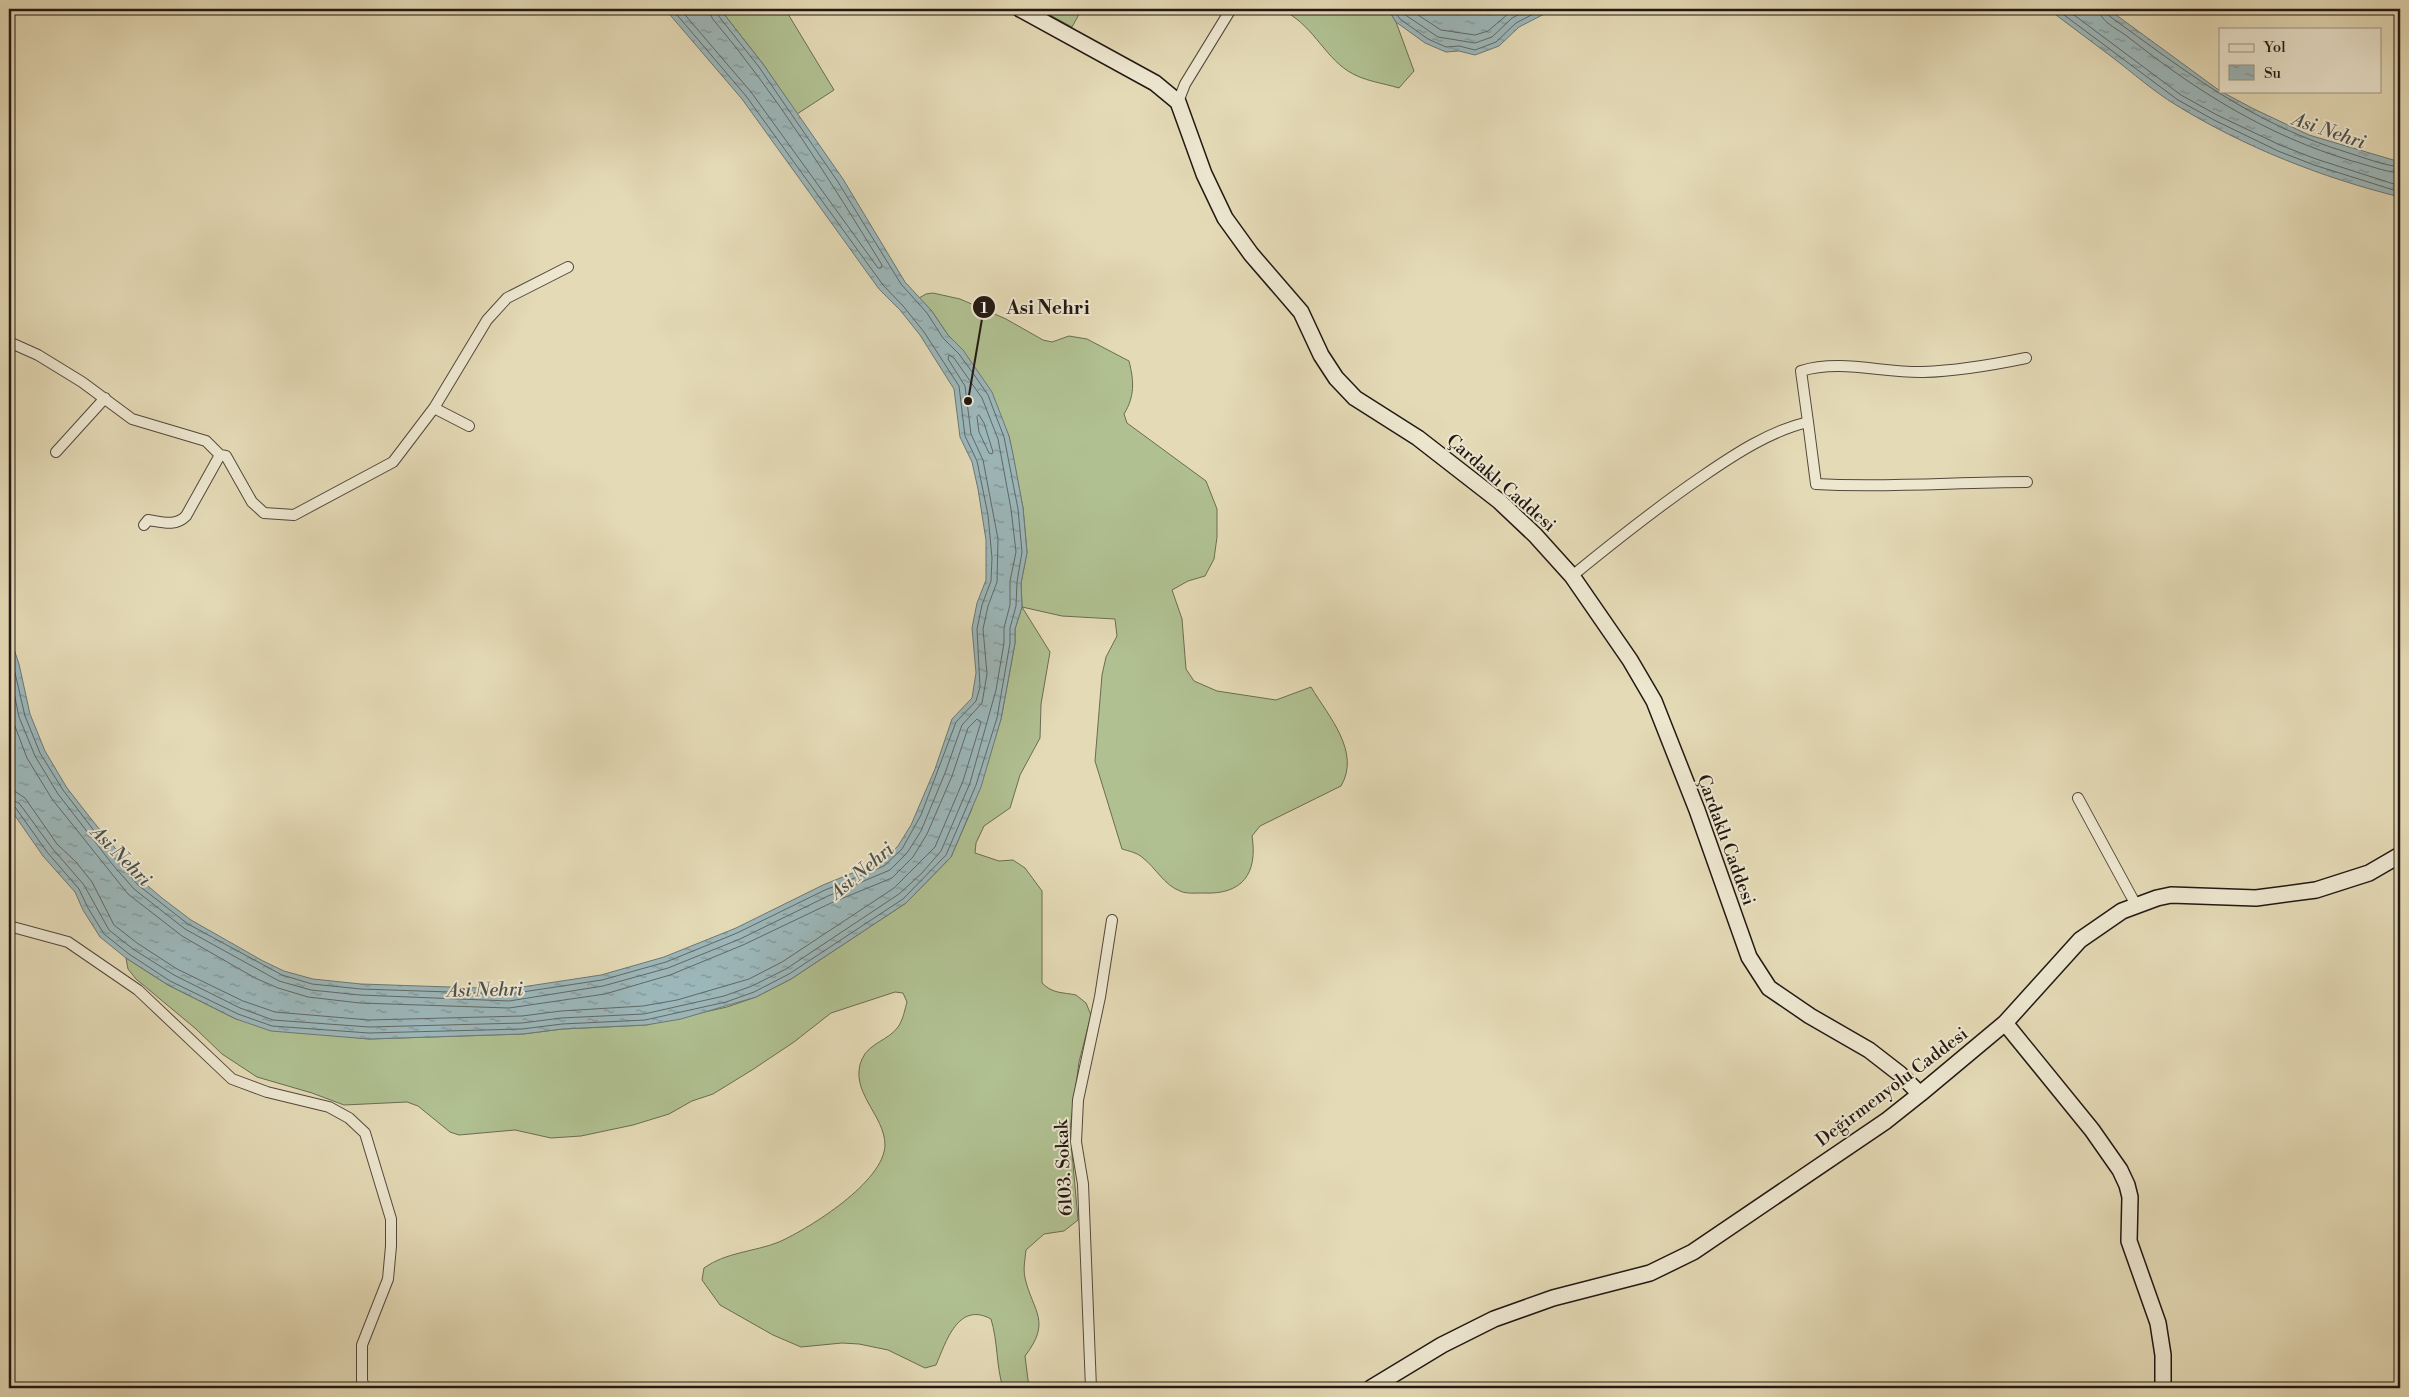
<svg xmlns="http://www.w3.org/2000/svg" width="2409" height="1397" viewBox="0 0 2409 1397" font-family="'Libre Bodoni',serif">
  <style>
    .grass { fill: #b0c091; stroke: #6a6c52 }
    .water { fill: url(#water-ripples); stroke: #6c7777 }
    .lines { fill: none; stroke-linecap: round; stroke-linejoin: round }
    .shore { stroke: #606866; stroke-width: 1 }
    .street-casing { stroke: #53483c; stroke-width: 12 }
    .secondary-casing { stroke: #231813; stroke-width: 18 }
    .street { stroke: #ede7d0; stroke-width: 10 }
    .secondary { stroke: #ede7d0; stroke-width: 15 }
    .labels { text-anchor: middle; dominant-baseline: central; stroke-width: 4; stroke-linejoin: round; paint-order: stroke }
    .street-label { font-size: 18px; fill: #231813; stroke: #ede7d0 }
    .water-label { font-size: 19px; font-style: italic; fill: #4d504d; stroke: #ede7d0 }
    .leader { fill: none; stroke: #231813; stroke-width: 2 }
    .callout-dot { fill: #231813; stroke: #ede7d0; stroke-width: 2 }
    .mark-label { font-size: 15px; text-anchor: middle; font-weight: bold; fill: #fff }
    .callout-label { font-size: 19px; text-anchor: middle; font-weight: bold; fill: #231813; stroke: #ede7d0; stroke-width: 4; stroke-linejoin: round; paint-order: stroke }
  </style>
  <defs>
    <pattern id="water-ripples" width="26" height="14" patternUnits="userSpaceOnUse" patternTransform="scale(1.25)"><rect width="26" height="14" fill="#9cb7ba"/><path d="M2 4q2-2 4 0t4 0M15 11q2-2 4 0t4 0" fill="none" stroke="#7f9496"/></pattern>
  </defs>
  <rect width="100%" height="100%" fill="#e4dab6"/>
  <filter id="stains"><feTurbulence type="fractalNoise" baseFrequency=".004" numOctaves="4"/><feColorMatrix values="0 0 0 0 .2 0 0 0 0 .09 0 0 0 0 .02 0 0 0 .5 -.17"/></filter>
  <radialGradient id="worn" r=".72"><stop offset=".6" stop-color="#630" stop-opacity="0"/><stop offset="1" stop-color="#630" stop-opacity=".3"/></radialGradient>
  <!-- grass -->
  <path class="grass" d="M720,9H785L834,90L797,114L763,64Z
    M1039,9H1082L1072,27Z
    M1280,9H1388L1396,22L1414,71L1399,88C1383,83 1363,81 1348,71C1323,55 1312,23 1280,9Z
    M933,293L960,299L1006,319L1043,340L1052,342L1069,336L1087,339L1129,361C1134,381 1135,396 1124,414L1127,423L1206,481L1217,509V537L1214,559L1205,576L1188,581L1172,590L1182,619L1186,669L1194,681L1217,691L1276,700L1311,687C1329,717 1361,752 1341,786L1260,826L1252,836C1258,874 1242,895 1203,893C1195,893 1186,894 1180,891C1164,885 1156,868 1143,858C1138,853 1129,851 1122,849L1095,761L1102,675L1106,657L1117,636L1115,619L1062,616L1022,607L1050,652L1041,704L1040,738L1020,775L1010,808L984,826L976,843L975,853L999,861L1013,860L1025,868L1042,891V983C1053,994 1062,992 1076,995L1086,1003L1091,1015L1079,1062L1070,1130L1078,1220L1064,1231L1044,1234L1026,1250C1025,1260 1023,1268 1025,1278C1033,1312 1052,1321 1025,1356L1029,1388H1003C996,1365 998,1342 991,1319C958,1301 946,1342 936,1365L925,1368L888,1350L859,1344L842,1343L801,1347L773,1335L720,1305L702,1280L704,1268C726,1252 754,1252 779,1242C810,1228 884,1182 885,1145C885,1115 848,1091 862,1059C869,1043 889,1040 898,1027C903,1020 905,1009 907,1002L903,993L895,992L831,1013L794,1042L752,1070L713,1094L692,1101L669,1114L633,1125L581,1136L551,1138L515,1130L459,1135L450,1132L418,1106L407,1102L344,1105L312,1093L257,1077L222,1054L196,1029L136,979L128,969L126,958L168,985L236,1019L321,1034L369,1039L523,1034L562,1029L646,1025L727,1007L756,997L791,979L906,903L951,857L971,811L1001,719L1015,643V629L1022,607L1021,583L1027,552L1023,508L1009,436L969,359L948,335L931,310L919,298L926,294Z"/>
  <!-- water -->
  <path class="water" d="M665,9H720L763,64L843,179L905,282L931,310L948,335L963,350L992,392L1009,436L1013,454L1023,508L1027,553L1021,583L1022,607L1015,629V643L1001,719L981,787L951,857L906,903L791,979L756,997L681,1019L646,1025L562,1029L523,1034L369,1039L271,1031L236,1019L168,985L126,958L100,937L83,910L75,892L43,856L9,807V634L19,664L30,714L45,751L67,788L92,820L142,881L162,898L191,920L263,961L284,971L313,979L361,984L509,989L601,975L664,957L736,928L823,885L882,861L898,846L911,825L935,769L952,719L972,698L976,673L972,628L977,603L986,580V540L978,489L972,462L960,437L954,389L920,335L900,310L879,289L742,99Z
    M1388,9H1554L1519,27L1499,46L1475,55L1459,51L1446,52L1425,43L1396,22Z
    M2048,9H2108L2220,91L2254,109L2309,135L2400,162V197C2323,178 2244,147 2176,105C2153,91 2133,73 2112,57C2091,41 2069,25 2048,9Z"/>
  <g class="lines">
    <!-- shore -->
    <path class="shore" d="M680,9L751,92L878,268H881L882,265C830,180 776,94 712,18L710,9
      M1393,9L1400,19L1428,39L1446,47L1459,46L1475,50L1496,42L1516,23L1543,9
      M1401,9L1404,14L1438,37L1475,43L1492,37L1512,18L1530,9
      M1409,9L1441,30L1475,35L1488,31L1514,9
      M2056,9L2178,100L2214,120L2278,151L2314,165L2400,192
      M2066,9L2181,95L2217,115L2280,145L2316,159L2400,186
      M2099,9C2100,22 2118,29 2128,37C2198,92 2266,135 2352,161C2368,165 2385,172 2400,173
      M2106,9L2108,15C2188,73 2252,124 2349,153C2365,158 2383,165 2400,167
      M979,415L984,423L993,452L992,454L989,453L979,432L977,417Z
      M9,647L25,716L40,753L63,790L117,861L138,885L188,924L282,975L312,984L361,989L509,994L602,980L666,962L737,933L825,890L884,866L902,849L921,815L956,722L976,701L980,687L977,629L982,605L991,581L992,558L988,515L977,461L965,436L959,386L924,332L904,307L883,285L746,96L672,9
      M9,668L19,717L35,756L58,794L113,865L134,889L185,929L279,981L311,990L360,995L509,1001L603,986L668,968L740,939L828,896L890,870L907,853L921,831L945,773L962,725L982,703L987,674L983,629L988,606L997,582L998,539L983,460L971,434L965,386L948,359L949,355L954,358L982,398L998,439L1011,509L1016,552L1010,581V605L1004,628V643L996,690L970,783L941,851L922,873L899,894L786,969L752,986L724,996L644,1014L561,1018L522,1023L369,1027L273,1020L240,1008L174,975L133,949L109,930L84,885L52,848L19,803L9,799
      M9,704L13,721L27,758L52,799L128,894L182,936L255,978L278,988L308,997L360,1003L509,1008L605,994L670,975L743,945L831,903L892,878L913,857L927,834L952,776L968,728L977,719L981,722L963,781L935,847L894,888L782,962L749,979L677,1000L643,1006L561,1011L522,1016L369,1020L275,1012L243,1001L177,969L137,943L114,925L92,882L76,862L57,844L25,798L16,792L9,791
      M9,805L15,807L47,852L79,889L88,908L104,934L129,954L170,981L238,1014L272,1026L369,1033L522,1029L562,1024L645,1020L726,1002L754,992L789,974L903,899L946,855L976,785L997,718L1010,643V628L1016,606L1017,582L1022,552L1018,509L1004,437L988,395L975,376L959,354L943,338L927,313L901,284L838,182L759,67L717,14L716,9"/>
    <!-- street casing -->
    <g class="street-casing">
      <path id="street" d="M1178,102L1185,84L1231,9
        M9,342L38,355L82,382L132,419L206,441L220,455L226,456L252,502L264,513L294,515L393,462L434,408L487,320L507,298L568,267
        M434,408L469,426
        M1808,422L1816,484C1886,488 1957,482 2027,482
        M56,452L105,398
        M144,525L148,520C162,522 175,527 186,516L220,455
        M1572,576C1616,540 1656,508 1703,476C1735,454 1770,431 1808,422L1801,371C1840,359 1883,373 1923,372C1958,371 1992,365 2026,358
        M2078,798L2136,905
        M9,926L68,942L138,990L232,1079L267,1092L329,1107L349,1118L365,1133L391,1219V1246L388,1279L362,1345V1380L364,1388
        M1091,1388L1083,1184L1076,1142L1078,1100L1100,997L1112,920"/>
    </g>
    <!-- secondary casing -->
    <g class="secondary-casing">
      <path id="secondary" d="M1020,9L1155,83L1178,102L1204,174L1225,218L1251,254L1301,312L1321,355L1336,378L1355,398L1418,438L1499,501L1535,535L1572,576L1630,660L1654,701L1697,810L1749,957L1769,988L1810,1016L1869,1050L1900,1074L1920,1094
        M2005,1023L2092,1130L2120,1170L2127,1185L2130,1197L2129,1241L2158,1323L2163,1355V1388
        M1371,1388L1442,1345L1494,1319L1553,1298L1650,1273L1693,1252L1886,1121L1920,1094L2005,1023L2080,940L2122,911L2157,898L2171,895L2256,898L2316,890L2369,873L2400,855"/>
    </g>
    <!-- street -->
    <use href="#street" class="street"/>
    <!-- secondary -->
    <use href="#secondary" class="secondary"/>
  </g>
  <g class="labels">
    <!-- street labels -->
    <g class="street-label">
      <text transform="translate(1501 483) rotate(41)">Çardaklı Caddesi</text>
      <text transform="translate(1726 840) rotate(70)">Çardaklı Caddesi</text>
      <text transform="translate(1892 1087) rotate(-37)">Değirmenyolu Caddesi</text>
      <text transform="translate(1064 1168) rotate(-93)">6103. Sokak</text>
    </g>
    <!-- water labels -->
    <g class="water-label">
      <text transform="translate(2329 131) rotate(19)">Asi Nehri</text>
      <text transform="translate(121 856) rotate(45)">Asi Nehri</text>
      <text transform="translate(862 871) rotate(-40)">Asi Nehri</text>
      <text transform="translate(485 990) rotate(-1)">Asi Nehri</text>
    </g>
  </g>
  <!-- callouts -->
  <path class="leader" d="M968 401L984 307"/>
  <g class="callout-dot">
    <circle cx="968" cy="401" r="5"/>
    <circle cx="984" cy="307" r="12"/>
  </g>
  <g class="mark-label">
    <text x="984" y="313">1</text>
  </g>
  <g class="callout-label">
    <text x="1048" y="314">Asi Nehri</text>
  </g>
  <!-- margin -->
  <rect width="2409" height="1397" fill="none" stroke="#e4dab6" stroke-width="30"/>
  <rect x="10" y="10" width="2389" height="1377" fill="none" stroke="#231813" stroke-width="2.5"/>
  <rect x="15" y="15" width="2379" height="1367" fill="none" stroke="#231813"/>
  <!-- legend -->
  <rect x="2219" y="28" width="162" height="65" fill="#ede7d0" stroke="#9c9484"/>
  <rect x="2229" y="44" width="25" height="8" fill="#ede7d0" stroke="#9c9484"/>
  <text x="2264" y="52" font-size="15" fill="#231813">Yol</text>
  <rect x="2229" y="65" width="25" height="15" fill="url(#water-ripples)" stroke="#9c9484"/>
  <text x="2264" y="78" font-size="15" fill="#231813">Su</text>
  <rect width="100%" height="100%" filter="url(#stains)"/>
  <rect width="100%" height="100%" fill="url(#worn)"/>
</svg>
